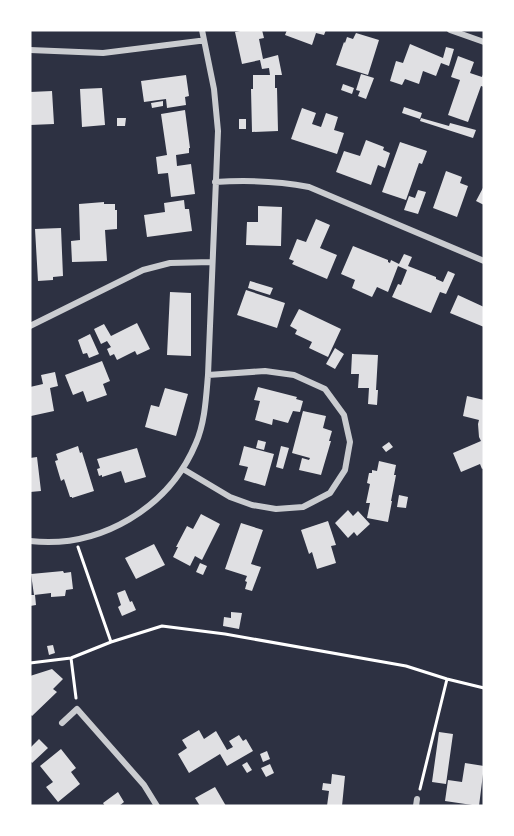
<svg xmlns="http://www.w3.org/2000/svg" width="514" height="836" viewBox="0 0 514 836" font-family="Lato,sans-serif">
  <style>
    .building { fill: #e0e0e3 }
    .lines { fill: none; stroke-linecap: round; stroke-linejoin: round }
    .path { stroke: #fff; stroke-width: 3 }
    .minor { stroke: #caccd0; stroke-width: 6 }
  </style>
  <rect width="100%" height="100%" fill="#2d3142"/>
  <!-- building -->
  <path class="building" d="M245,30H262L264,38L259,39L263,59L278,55L282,75H275V88H277L278,131L252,132L251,89H253V75H270L269,68L262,69L260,60L242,64L235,32Z
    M287,30H326L324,35L316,33L312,45L285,35Z
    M356,33L379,40L368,75L336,65L344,42L345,43L347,37L353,39Z
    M410,44L443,58L446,47L454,49L449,66L441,63L436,76L423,71L419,84L405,79L402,85L390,81L396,61L403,63Z
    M458,56L474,62L470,73L482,77L484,72V87L481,86L468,122L448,115L460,80L451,77Z
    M361,74L374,78L366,99L358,96L360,91L356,90Z
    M186,75L189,96L185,97L186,105L167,108L166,99L144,102L141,81Z
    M343,84L354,88L352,94L341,90Z
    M102,88L105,125L82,127L80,89Z
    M52,91L54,124L30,125V92Z
    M163,101V106L152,108L151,103Z
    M404,107L422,113L420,119L402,113Z
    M302,108L316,113L312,124L321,127L326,113L338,117L334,130L344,133L337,154L291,139Z
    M185,110L190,148H189V153L176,155L177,166L191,164L195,194L171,197L168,173L158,174L156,157L167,155L161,114Z
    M117,118H126L125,126H117Z
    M421,118L449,126L450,123L476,130L473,138L420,121Z
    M239,119H246V129H239Z
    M366,140L384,147L383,150L390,153L385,168L378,165L371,185L336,172L344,151L360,156Z
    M400,142L427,151L422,164L419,163L406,200L382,192Z
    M446,171L462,177L460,183L468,186L457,217L433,208Z
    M484,186V205L476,201Z
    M418,190L426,192L418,214L404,210L409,196L415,198Z
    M184,200L185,209H189L192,231L147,237L144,215L165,212L164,203Z
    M104,202V204H115V210H117V229L105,230L107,261L72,262L71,241L80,240L79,204Z
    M258,206L282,207L281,246L246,245L247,222H258Z
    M316,219L330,225L320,248L337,255L327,279L292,264L294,261L289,259L297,239L306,242Z
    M61,228L63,276L53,277V280L38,281L35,229Z
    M353,246L388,260V262L390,263L391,260L399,264L404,254L412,257L408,266L436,277V279L443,282L448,271L455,274L446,294L440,292L431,313L392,297L398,284L401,285L407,270L398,266L388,292L377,287L372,297L352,288L355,280L341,274Z
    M250,281L273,288L270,295L248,288Z
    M246,290L285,303L277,328L237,315Z
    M170,292L191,293V356L167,355Z
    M458,295L484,307V327L450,313Z
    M299,309L341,329L328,357L309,348L312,342L295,334L297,330L290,326Z
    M137,323L150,349L137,355L135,351L117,360L114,354L110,356L107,349L111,347L107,341L101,344L94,329L104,324L111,336Z
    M90,334L99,354L89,358L87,353L83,354L78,340Z
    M335,348L344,354L335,369L326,364Z
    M352,354L378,355L376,390H378L377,405L368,404L369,388H358L359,374H351Z
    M102,361L110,381L103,384L107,395L87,402L83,391L73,395L65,375Z
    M55,372L58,386L50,388L54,411L31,416L30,387L43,384L41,375Z
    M258,387L297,397L296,399L303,401L300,412L293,411L288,423L273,419L272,425L255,420L260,401L254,400Z
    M165,388L188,394L176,436L145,427L151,405L159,407Z
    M467,396L484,400V468L482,469L480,464L461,472L453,453L481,441L479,437L478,424L479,420L463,416Z
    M303,411L326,416L323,428L332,431L329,441H331L321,475L299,470L302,458L309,460L310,458L292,453Z
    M258,440L266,442L264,450L256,448Z
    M389,442L393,447L386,452L382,447Z
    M78,446L80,453L82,452L94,491L72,498V497H70L64,479L61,481L55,461L58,460L56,454Z
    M244,446L274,454L265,486L244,480L248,467L239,465Z
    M281,446L289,448L283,469L276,467Z
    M137,448L146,477L125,483L121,471L102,477V475L99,476L97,469L100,468L97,459Z
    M37,457L41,491L30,492V458Z
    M379,461L396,465L394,475H396L391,501H392L388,522L367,518L370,503H366L370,484L367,483L369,473H372V470L377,471Z
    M399,495L408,497L406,508L397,507Z
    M348,510L353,516L358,511L370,524L357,536L354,532L348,538L335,523Z
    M201,514L220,524L202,560L195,556L190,566L173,557L178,547H176L187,526L193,529Z
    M328,521L336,545L331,546L336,563L317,569L312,552L309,554L301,530Z
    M241,523L263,530L251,564L261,567L252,591L245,589L247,582L245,581L247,576L225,569Z
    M154,544L165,565L136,579L125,558Z
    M200,563L207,566L203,575L196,572Z
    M63,571L64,573L71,572L73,589L66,590L65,596L51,597V593L34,595L31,574Z
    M125,590L130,602L132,601L136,610L122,616L118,607L121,605L117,593Z
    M30,595H35L36,605L30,606Z
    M231,612L242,613L239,629L223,626L224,617L231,618Z
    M53,645L55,653L49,655L47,646Z
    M52,669L63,679L53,689L57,692L32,716L30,714V676Z
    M199,730L204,739L216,731L227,750L233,747L229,741L239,735L243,741L246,739L253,751L227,766L220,754L189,773L178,754L187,748L182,740Z
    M439,732L453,734L446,784L432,782Z
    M39,739L48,748L32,763L30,760V748Z
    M61,749L76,768L71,772L80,784L58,802L46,787L53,782L40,766Z
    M267,751L270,759L263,762L260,754Z
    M247,762L252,770L247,773L242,765Z
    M465,763L484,766L479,806L445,801L448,780L462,782Z
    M270,764L274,773L266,777L261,768Z
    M332,774L345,776L342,806H327L329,791L322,790L323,783L331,784Z
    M215,787L226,806H200L195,798Z
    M118,792L124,802L119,806H105L103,803Z"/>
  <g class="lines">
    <!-- path -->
    <path class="path" d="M78,547L111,642
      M71,658L76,698
      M30,663L71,658L111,642L162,626L225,634L406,666L447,679L484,688
      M420,789L447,679"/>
    <!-- minor -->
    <path class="minor" d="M450,30L484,42
      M30,50L103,53L199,41H204
      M215,182C246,180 278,181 309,187L484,261
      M30,326L143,270L170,263L212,262
      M183,469L230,497L252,505L276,509L303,507L330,493L345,470L350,442L344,415L325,389L294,375L265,371L208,375
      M30,541C100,549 169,508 196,443C205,422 206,398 208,375L218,131L214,89L202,30
      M62,723L77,709L144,785L157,806
      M416,806L417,799"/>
  </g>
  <!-- border -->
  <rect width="514" height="836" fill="none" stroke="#ffffff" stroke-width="63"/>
</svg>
